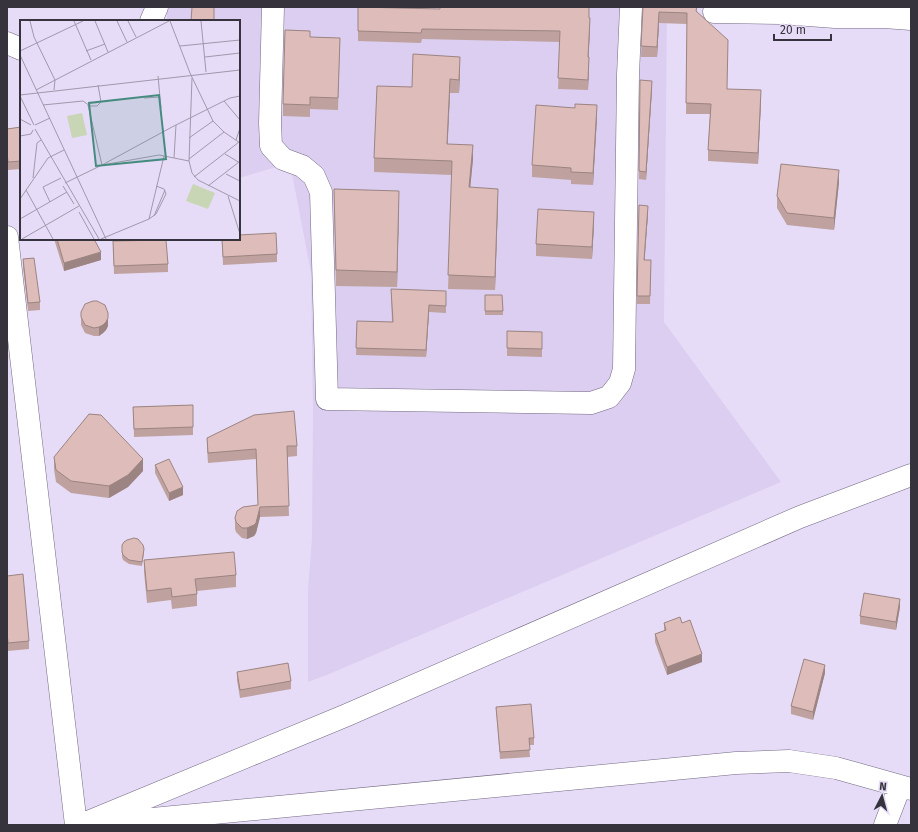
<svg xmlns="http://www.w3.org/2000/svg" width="918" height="832" viewBox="0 0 918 832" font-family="'Fira Sans',sans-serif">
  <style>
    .built { fill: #dbcef0 }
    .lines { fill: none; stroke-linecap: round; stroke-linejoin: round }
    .minor-casing { stroke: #736982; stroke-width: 23 }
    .minor { stroke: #fff; stroke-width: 22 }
    .wall { fill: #bfa29f }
    .shaded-wall { fill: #9b8482 }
    .building { fill: #debcb9; stroke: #9b8482 }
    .inset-road { fill: none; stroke: #a098ad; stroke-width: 1 }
    .view { fill: #468b80; fill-opacity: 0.15; stroke: #468b80; stroke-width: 2 }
    .inset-edge { fill: none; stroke: #37333d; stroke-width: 2 }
  </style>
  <rect width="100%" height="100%" fill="#e6dcf7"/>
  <!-- built -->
  <path class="built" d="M167,7H667L664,322L781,482L329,674L308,682V590L312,538L313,408L311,273L290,163L239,178V21H167Z"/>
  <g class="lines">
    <!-- minor casing -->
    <g class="minor-casing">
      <path id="minor" d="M273,7L270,123L271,146L283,159L302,166L314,176L321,192L327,399L591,403L609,397L620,383L624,369L628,75L631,7
        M714,12L781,13L835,17H884L911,19
        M151,21L157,7
        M7,43L21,49
        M7,237L76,825
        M100,824L736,763L789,761L836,768L911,789
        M81,825L347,715L800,517L911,475
        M885,825L900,786"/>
    </g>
    <!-- minor -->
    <use href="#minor" class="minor"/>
  </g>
  <!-- wall -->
  <path class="wall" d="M643,7L697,11L727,89L761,101L758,164L708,161V150L710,114H686L687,24L659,23L657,57H641Z
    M589,18L590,29L588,57L589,67L588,90L558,89L560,42L422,39L421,43L358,41V31Z
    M340,38L338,110L310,109V117L283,116V104Z
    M460,71L459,93H450L447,144L473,159L470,187L498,202L495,290L448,289L452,175L374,172V158L412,87Z
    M640,80L652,89L646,180L639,179Z
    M597,117L593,185L571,184V180L532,177V165Z
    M21,127V169L8,170L7,161V129Z
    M839,182L834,230L787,225L777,208V196Z
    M334,189L399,206L397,287L336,286Z
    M639,205L648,214L644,260L651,268L650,304H637Z
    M594,224L592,259L536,256V244Z
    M54,239H94L101,260L64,271Z
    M222,239L277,254V262L223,265Z
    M113,241L168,264V272L114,274Z
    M23,259L40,302V310L28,311L23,267Z
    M391,289L446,298V313L429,312L426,357L356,355L357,321L392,322Z
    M485,295H502L503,315H485Z
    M81,312L108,326L106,330L103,333L99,336H94L85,333L81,325Z
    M507,331L542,332V357L507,356Z
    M193,405V435L134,437L133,407Z
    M207,438L297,446V456L287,457L289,516L260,517L256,533L254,536L247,539L242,538L236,532L235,529V518L258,505L256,459L208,463L207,448Z
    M54,457L143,471L128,487L109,498L71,493L56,482L54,469Z
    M155,465L183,495L169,501L155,473Z
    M122,545L144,553L142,566L129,564L123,560L122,557Z
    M144,560L236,575V587L197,591V606L172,609L171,600L147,603L144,572Z
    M7,576L29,641V649L8,651L7,640Z
    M900,607L896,630L860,624V616Z
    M664,623L702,662L667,675L655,642V634L664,631Z
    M237,672L291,681V689L240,698L237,680Z
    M825,673L813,720L791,714V706Z
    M496,707L534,738V745H529L530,757L500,759Z"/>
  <!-- shaded-wall -->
  <path class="shaded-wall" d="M659,12V23L657,57V47Z
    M590,18V29L588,67V57Z
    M460,57V71L459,93V80Z
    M589,57V67L588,90V80Z
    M450,79V93L447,158V144Z
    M652,81V89L646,180V172Z
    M761,90V101L758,164V153Z
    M597,105V117L593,185V173Z
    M473,145V159L469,201V187Z
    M839,170V182L834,230V218Z
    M498,189V202L495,290V277Z
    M399,191V206L397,287V272Z
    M648,206V214L644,268V260Z
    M594,212V224L592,259V247Z
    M101,252V260L64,271V263Z
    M429,305V312L426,357V350Z
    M108,313V326L106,330L103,333L99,336V327Z
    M143,459V471L128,487L109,498V486Z
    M183,487V495L169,501V493Z
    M260,507V517L256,533L254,536L247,539V528Z
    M900,599V607L896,630V622Z
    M702,654V662L667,675V667Z
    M825,665V673L813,720V712Z"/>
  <!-- building -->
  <path class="building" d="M192,7H214V21H191Z
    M358,7L440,9V7H589V18H590L588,57H589L588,80L558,78L560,31L422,29L421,33L358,31Z
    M643,7H697L696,11L728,40L727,89L761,90L758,153L708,150L711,104L686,103L687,13L659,12L657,47L641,46Z
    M285,30L310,31V37L340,38L338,98L310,97V105L283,104Z
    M413,54L460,57L459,80L450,79L447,144L473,145L469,187L498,189L495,277L448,275L452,161L374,158L377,86L412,87Z
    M640,80L652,81L646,172L639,171Z
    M575,104L597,105L593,173L571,172V168L532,165L536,105L575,108Z
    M21,127V161L8,162L7,153V129Z
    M781,164L839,170L834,218L787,213L777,196Z
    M334,189L399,191L397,272L336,270Z
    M639,205L648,206L644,260H651L650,296H637Z
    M538,209L594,212L592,247L536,244Z
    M276,233L277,254L223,257L222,239H239V235Z
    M57,239H94L101,252L64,263Z
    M166,240L168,264L114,266L113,241Z
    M34,258L40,302L28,303L23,259Z
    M391,289L446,291V306L429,305L426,350L356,348L357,321L393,322Z
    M485,295H502L503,311H485Z
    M93,301H97L105,305L108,313V318L106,322L103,325L99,327L94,328L85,325L81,317V312L85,304Z
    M507,331L542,332V349L507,348Z
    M193,405V427L134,429L133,407Z
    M294,411L297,446H287L289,506L260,507L256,523L254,525L247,528H242L236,522L235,518L237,511L243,507L258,505L256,449L208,453L207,438L254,415Z
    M89,414L101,415L143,459L128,475L109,486L71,481L56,470L54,457Z
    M169,459L183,487L169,493L155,465Z
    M134,538L138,539L143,545L144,549L142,562L129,560L123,555L122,552V545L124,542L127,540Z
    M234,552L236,575L195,579L197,594L172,597L171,588L147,591L144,560Z
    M23,574L29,641L8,643L7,632V576Z
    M864,593L900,599L896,622L860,616Z
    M680,617L682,623L690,620L702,654L667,667L655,634L666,630L664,623Z
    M804,659L825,665L813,712L791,706Z
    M288,663L291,681L240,690L237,672Z
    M531,704L534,738H529L530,750L500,752L496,707Z"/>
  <!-- overview -->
  <g transform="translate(20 20)">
    <rect width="220" height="220" fill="#e6dcf7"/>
    <path d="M62,93L67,115L52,118L47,96ZM173,164L195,173L188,189L166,181Z" fill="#c9d6b6"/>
    <path class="inset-road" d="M10,1L14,17L35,60L34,70M54,1L71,40M75,1L88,32M97,1L107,22M108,1L116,17M150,1L170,53L193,101L204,112L220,123M181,1L186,52M160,26L220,20M0,31L63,1M66,31L85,24M0,35L86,219M185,37L220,33M138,56L141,88M16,70L149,1M0,75L220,50M0,76L14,105M124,78L140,77M204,81L220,100M23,85L63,81L70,86H77L81,82L78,65M68,85L82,145L152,107L210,78L220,76M0,99L11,105M15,105L30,98M15,109L79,219M0,116L11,114L13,110M169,118L193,101M216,120L220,108M205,134L220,143M154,138L156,105M169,139L204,112M169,141L172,58M206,154L220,161M174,157L219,122M13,158L17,123L21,120M45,163L82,145L139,135L169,141L172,153L178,160L220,181M43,166L54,184M188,166L219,142M6,170L33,219M208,176L220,214M0,179L28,138L44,130M30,182L23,167L41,158M59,192L74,219M134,196L145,170M0,199L47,172M129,199L136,194L146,174L144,169L136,166M2,219L59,186M81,219L129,199L144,136"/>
    <path class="view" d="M139,75L146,139L76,146L69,83Z"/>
    <rect width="220" height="220" class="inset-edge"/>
  </g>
  <!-- border -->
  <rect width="918" height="832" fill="none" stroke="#37333d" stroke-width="16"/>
  <!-- north arrow -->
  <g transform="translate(882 796) rotate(6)" stroke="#e6dcf7" stroke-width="3" paint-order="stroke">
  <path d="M0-3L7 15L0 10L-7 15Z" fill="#37333d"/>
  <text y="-6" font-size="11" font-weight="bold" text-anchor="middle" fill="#37333d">N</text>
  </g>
  <!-- scale -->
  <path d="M774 34v6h57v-6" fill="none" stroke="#37333d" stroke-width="2"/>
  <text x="780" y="34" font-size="12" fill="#37333d" stroke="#e6dcf7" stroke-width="3" paint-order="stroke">20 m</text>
</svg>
